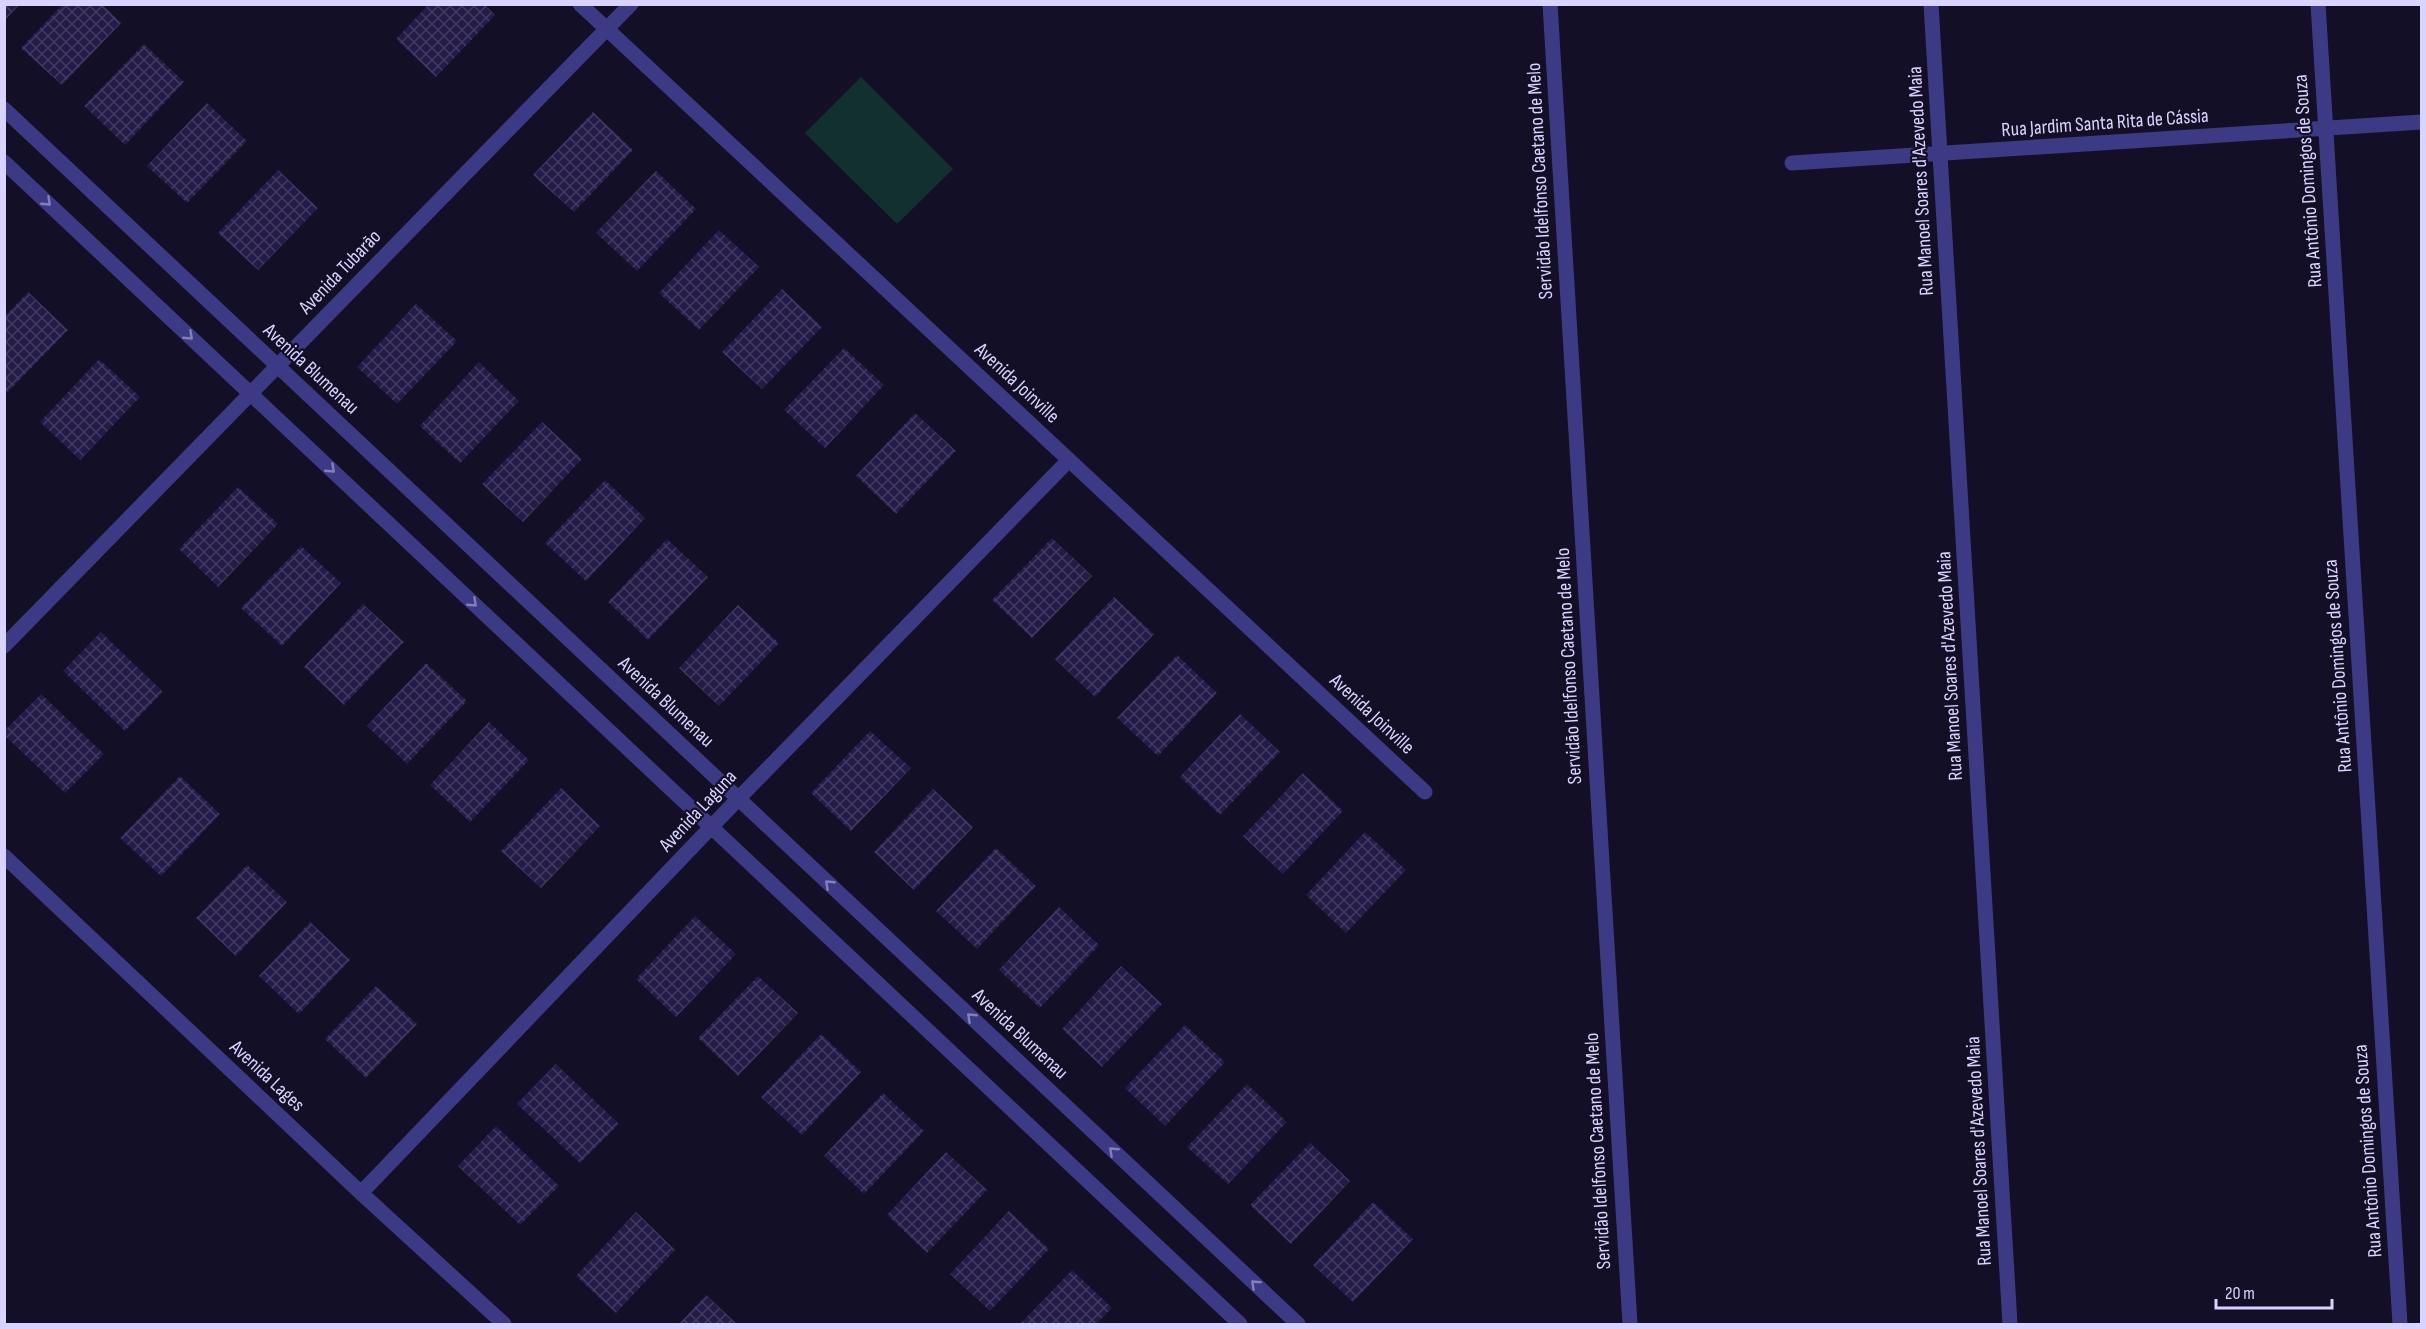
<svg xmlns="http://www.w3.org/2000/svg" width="2426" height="1329" viewBox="0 0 2426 1329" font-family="'Sofia Sans Condensed',sans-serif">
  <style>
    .grass { fill: #12302f }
    .building { fill: url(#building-cross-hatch) }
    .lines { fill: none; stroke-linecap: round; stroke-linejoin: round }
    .minor { stroke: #3d3a85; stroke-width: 15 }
    .oneway { stroke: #837fbc }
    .labels { text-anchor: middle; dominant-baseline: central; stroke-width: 4.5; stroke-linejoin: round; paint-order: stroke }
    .street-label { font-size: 20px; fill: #d9d4ff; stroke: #130f26 }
  </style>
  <defs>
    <pattern id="building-cross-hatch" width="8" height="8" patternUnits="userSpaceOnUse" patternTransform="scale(1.5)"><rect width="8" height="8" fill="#241b47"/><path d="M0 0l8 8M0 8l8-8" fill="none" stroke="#433b63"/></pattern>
  </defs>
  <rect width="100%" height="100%" fill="#130f26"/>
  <!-- grass -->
  <path class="grass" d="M861,77L953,169L897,224L805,133Z"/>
  <!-- building -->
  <path class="building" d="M4,4H20L4,21Z
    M63,4H102L121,23L62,85L21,48Z
    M429,4H484L495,15L436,77L396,39Z
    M144,44L184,82L125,145L84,106Z
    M207,103L247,141L187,203L147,166Z
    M593,112L633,150L574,212L533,175Z
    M278,170L318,208L258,270L218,233Z
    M656,171L696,209L637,271L596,233Z
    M719,230L759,267L699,330L659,293Z
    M782,289L822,327L762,389L722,352Z
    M28,292L68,330L8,392L4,389V317Z
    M416,304L457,341L397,404L357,367Z
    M844,348L884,385L825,448L784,410Z
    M99,359L140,397L80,460L40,422Z
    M479,362L519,401L460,463L420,426Z
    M915,413L956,451L896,514L856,476Z
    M542,422L582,459L523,522L482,484Z
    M605,480L645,518L586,581L545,543Z
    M238,487L278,524L218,587L179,549Z
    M1052,538L1092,576L1032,638L992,600Z
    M667,539L708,577L648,640L608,602Z
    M301,546L341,583L282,646L241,608Z
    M1114,597L1154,634L1095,697L1055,659Z
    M363,604L404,642L344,705L304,667Z
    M738,605L779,643L719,706L679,668Z
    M101,632L163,692L125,731L63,671Z
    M1177,655L1217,693L1158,756L1117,718Z
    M426,663L467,701L407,764L367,726Z
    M41,694L104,754L65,793L4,735V731Z
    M1240,714L1280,752L1220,815L1180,777Z
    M489,722L529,760L470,822L430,785Z
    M870,731L911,768L851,831L811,793Z
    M1303,773L1343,811L1283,874L1243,836Z
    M180,776L220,814L161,876L120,838Z
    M561,788L600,826L541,888L501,851Z
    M933,789L973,827L914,890L874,852Z
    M1365,832L1406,870L1346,933L1306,895Z
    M996,848L1036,886L977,949L936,911Z
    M247,865L287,902L236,956L196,918Z
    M1059,907L1099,945L1040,1008L999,970Z
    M695,916L736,954L676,1017L636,979Z
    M310,922L350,960L299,1014L259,976Z
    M1121,966L1162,1004L1102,1067L1062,1029Z
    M758,976L798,1013L738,1076L698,1038Z
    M376,986L417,1024L366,1078L325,1039Z
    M1185,1025L1225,1062L1165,1126L1125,1088Z
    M821,1034L861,1072L802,1135L761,1097Z
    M556,1064L619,1124L580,1163L517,1104Z
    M1247,1084L1287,1122L1228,1184L1187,1147Z
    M883,1093L924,1131L864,1194L824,1156Z
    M496,1126L559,1186L520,1225L458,1166Z
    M1310,1143L1350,1181L1291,1244L1250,1205Z
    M946,1152L987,1190L927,1253L887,1215Z
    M1373,1202L1413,1239L1353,1302L1313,1265Z
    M1009,1211L1049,1249L990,1311L950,1274Z
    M636,1212L675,1250L616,1313L576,1276Z
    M1072,1270L1112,1308L1096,1324H1020Z
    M706,1295L737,1324H679Z"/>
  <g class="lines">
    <!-- minor -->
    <path class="minor" d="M580,4L1425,792
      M1550,4L1630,1324
      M1931,4L2010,1324
      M2318,4L2400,1324
      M4,109L1298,1324
      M4,162L1240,1324
      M1792,163L2422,122
      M4,646L631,4
      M4,856L361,1193L504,1324
      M361,1193L738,799L1069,460"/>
  </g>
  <!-- one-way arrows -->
  <defs><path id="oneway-chevron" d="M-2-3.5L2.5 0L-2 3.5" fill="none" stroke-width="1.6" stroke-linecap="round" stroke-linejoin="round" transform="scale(1.5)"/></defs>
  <g class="oneway">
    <use href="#oneway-chevron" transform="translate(47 202) rotate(43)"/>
    <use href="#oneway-chevron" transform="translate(189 336) rotate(43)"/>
    <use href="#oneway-chevron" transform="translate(331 469) rotate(43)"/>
    <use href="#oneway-chevron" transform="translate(473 603) rotate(43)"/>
    <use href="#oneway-chevron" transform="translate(829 884) rotate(-137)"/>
    <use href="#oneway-chevron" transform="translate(971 1017) rotate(-137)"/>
    <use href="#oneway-chevron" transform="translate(1113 1151) rotate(-137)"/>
    <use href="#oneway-chevron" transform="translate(1255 1284) rotate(-137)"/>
  </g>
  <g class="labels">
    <!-- street labels -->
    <g class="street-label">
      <text transform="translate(2105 123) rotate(-4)">Rua Jardim Santa Rita de Cássia</text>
      <text transform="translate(1540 181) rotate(-93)">Servidão Idelfonso Caetano de Melo</text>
      <text transform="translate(1921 181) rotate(-93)">Rua Manoel Soares d'Azevedo Maia</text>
      <text transform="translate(2308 181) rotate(-94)">Rua Antônio Domingos de Souza</text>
      <text transform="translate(340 272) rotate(-46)">Avenida Tubarão</text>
      <text transform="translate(311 369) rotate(43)">Avenida Blumenau</text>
      <text transform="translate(1017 383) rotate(43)">Avenida Joinville</text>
      <text transform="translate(1569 666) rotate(-93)">Servidão Idelfonso Caetano de Melo</text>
      <text transform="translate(1950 666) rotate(-93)">Rua Manoel Soares d'Azevedo Maia</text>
      <text transform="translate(2338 666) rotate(-94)">Rua Antônio Domingos de Souza</text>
      <text transform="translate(666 702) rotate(43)">Avenida Blumenau</text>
      <text transform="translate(1372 714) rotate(43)">Avenida Joinville</text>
      <text transform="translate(698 811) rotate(-47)">Avenida Laguna</text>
      <text transform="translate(1020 1034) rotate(43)">Avenida Blumenau</text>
      <text transform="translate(267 1076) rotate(43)">Avenida Lages</text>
      <text transform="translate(1598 1151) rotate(-93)">Servidão Idelfonso Caetano de Melo</text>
      <text transform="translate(1979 1151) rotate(-93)">Rua Manoel Soares d'Azevedo Maia</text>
      <text transform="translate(2368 1151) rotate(-94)">Rua Antônio Domingos de Souza</text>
    </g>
  </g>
  <!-- border -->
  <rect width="2426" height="1329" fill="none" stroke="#d9d4ff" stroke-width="12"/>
  <!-- scale -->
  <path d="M2216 1299v9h116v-9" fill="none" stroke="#d9d4ff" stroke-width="3"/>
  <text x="2225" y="1299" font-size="18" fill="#d9d4ff" stroke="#130f26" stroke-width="4.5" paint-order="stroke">20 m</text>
</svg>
